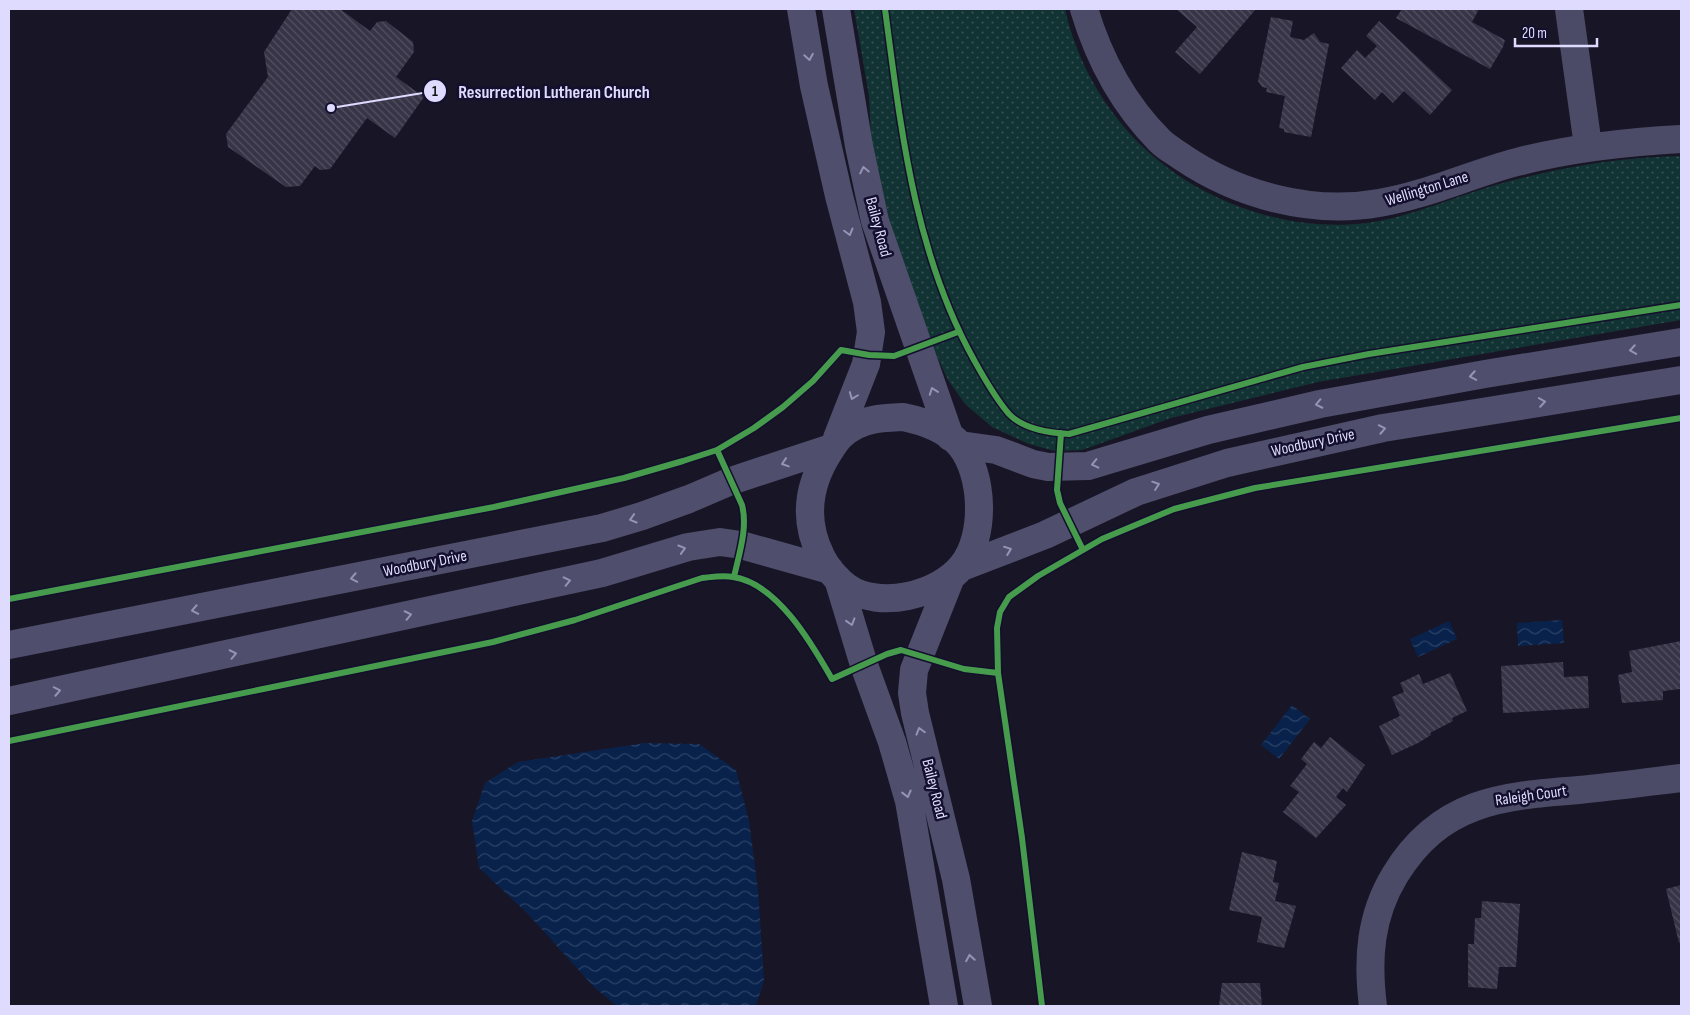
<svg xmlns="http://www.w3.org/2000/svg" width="1690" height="1015" viewBox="0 0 1690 1015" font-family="'Sofia Sans Condensed',sans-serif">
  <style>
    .grass { fill: url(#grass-dots) }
    .water { fill: url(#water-waves) }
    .building { fill: url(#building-back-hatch) }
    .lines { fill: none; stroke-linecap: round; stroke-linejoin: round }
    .street { stroke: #4b4b67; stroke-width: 28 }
    .secondary { stroke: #4f4e6d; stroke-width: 28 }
    .cycleway-casing { stroke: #130f2d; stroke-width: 9 }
    .cycleway { stroke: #469c4c; stroke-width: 6 }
    .oneway { stroke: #9694b6 }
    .labels { text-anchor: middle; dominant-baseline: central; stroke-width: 5; stroke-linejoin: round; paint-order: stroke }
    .street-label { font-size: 16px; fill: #dedbff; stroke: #130f2d }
    .leader { fill: none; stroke: #dedbff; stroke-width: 2 }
    .callout-dot { fill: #dedbff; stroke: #130f2d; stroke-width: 2 }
    .mark-label { font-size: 15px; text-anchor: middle; font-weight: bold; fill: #111 }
    .callout-label { font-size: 18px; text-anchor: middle; font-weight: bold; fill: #dedbff; stroke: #130f2d; stroke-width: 5; stroke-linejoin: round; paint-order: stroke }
  </style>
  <defs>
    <pattern id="grass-dots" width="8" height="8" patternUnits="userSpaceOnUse" patternTransform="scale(1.25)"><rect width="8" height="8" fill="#123333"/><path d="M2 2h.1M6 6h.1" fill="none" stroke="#345052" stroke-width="1.8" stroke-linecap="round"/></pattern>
    <pattern id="water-waves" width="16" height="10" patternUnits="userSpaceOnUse" patternTransform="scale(1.25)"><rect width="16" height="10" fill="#08224c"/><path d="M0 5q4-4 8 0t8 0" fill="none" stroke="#2c4267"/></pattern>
    <pattern id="building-back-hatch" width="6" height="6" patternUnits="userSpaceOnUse" patternTransform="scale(1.25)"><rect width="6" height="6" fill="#373447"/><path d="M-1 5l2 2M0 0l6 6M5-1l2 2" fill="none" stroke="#545163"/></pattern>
  </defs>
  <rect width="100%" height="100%" fill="#181626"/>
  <!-- grass -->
  <path class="grass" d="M854,9H1065C1078,68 1112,123 1159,161C1223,213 1316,239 1397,217C1434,207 1469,192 1506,182C1562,167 1622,157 1681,156V320L1318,382L1171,418L1082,450L1055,451L1029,444L992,427L965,404L948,380L927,335L898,260L871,138L869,96Z"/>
  <!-- water -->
  <path class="water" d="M1562,620L1564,643L1518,646L1517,623Z
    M1449,621L1457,639L1418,657L1410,639Z
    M1292,705L1310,719L1279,759L1261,745Z
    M645,743L699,744L736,770L749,821L758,890L764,981L756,1005L617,1006L594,987L527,913L479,868L472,821L485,783L518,762Z"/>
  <!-- building -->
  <path class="building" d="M292,9H340L370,31L377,22L386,21L413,42L414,52L396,77L424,97L395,138L367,118L330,169L320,170L315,166L300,186L286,187L228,147L226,134L268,77L264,52Z
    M1176,9H1256L1200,74L1175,52L1197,27Z
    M1402,9H1479L1472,22L1505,40L1503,47L1490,69L1396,18Z
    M1271,17L1293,21L1290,37L1304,40L1314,33L1320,42L1329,44L1311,137L1284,132V129L1279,128L1285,96L1266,92L1267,88L1262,87L1258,81Z
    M1379,21L1452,90L1430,115L1404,91L1393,103L1382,92L1375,100L1341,68L1357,50L1365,58L1377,46L1366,36Z
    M1681,641L1680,689L1663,691V700L1622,703L1618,675L1632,672L1629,651Z
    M1563,662L1564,677L1588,676L1589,708L1503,713L1501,666Z
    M1450,673L1467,711L1452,718L1453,721L1430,733L1431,735L1418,743L1392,755L1379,726L1400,716L1392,697L1404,692L1400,683L1419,674L1423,684Z
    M1330,737L1365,765L1347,792L1343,788L1336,797L1346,805L1316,838L1283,812L1299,792L1290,786L1307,764L1301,759L1314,742L1321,748Z
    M1242,852L1277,861L1273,882L1279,883L1275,901L1296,906L1284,948L1257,942L1262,917L1229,910Z
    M1681,885V942L1679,943L1666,889Z
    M1482,901L1520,904L1516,967H1499L1497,989L1468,987V944H1474L1475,918H1481Z
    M1222,983H1260L1262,1006H1219Z"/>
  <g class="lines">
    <!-- street -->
    <path class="street" d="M1084,9C1099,59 1123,104 1160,141C1166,147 1175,152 1182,157C1238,195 1311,215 1379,203C1427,195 1471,174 1517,162C1571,148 1625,142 1681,139
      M1569,9L1588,146
      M1373,1006C1367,959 1370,916 1395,875C1440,801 1501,796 1579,790C1613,787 1647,782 1681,778"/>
    <!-- secondary -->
    <path class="secondary" d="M801,9L814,86L839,196L867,302L871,332L866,364L837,438
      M836,9L859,146L875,221L950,437
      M903,417C923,421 945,428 960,445C984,474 986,537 962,566C939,595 879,610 847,587C837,580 826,567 821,556C803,520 808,485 829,452C836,441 842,432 855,426C870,418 886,418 903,417Z
      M960,445L996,450L1033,464L1048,467L1088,466L1208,430L1320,404L1485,374L1681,342
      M962,567L1045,535L1136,492L1227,463L1383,428L1681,380
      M951,577L914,670L912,693L915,713L956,879L978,1006
      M838,579L864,665L892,742L909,801L944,1006
      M9,645L602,528L642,516L689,499L731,481L831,448
      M9,701L602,573L688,547L720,542L741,545L830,570"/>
    <!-- cycleway casing -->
    <g class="cycleway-casing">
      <path id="cycleway" d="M885,9C901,129 914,252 974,360C984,378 995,398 1009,414C1023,429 1050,433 1069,434L1303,367L1369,354L1681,305
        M1061,433L1057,490L1060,503L1083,550
        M717,450L742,505C748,528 739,554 734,577
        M9,599L494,507L624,478L683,461L717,450L754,428L783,407L813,381L841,350L869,355L894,356L958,332
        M9,741L493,642L575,620L702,578C712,577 723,575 733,577C777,583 812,644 832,679L887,654L901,650L964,669L998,673
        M1042,1006L1022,838L998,673L997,628L1000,612L1009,597L1038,576L1102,539L1174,509L1255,488L1681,418"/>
    </g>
    <!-- cycleway -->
    <use href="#cycleway" class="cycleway"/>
  </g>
  <!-- one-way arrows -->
  <defs><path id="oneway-chevron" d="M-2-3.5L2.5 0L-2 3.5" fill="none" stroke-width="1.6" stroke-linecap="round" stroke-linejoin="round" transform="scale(1.25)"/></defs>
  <g class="oneway">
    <use href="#oneway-chevron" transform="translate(809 57) rotate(80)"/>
    <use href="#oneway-chevron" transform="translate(864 170) rotate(-102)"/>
    <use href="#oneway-chevron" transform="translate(849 232) rotate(75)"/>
    <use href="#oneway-chevron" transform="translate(1633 350) rotate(171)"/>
    <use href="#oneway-chevron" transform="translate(1473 376) rotate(170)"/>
    <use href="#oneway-chevron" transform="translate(933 391) rotate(-110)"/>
    <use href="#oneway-chevron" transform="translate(853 396) rotate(111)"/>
    <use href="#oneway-chevron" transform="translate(1542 402) rotate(-9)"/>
    <use href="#oneway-chevron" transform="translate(1319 404) rotate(168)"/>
    <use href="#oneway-chevron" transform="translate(1382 429) rotate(-11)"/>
    <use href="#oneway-chevron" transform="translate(785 463) rotate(162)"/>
    <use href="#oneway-chevron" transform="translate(1095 464) rotate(167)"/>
    <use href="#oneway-chevron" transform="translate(1156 485) rotate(-19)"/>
    <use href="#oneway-chevron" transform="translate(633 519) rotate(163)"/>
    <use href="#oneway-chevron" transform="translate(682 549) rotate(-17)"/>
    <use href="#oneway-chevron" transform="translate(1008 550) rotate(-21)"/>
    <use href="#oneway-chevron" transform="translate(354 578) rotate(169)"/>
    <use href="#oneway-chevron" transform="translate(567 581) rotate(-13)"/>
    <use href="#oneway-chevron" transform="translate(195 610) rotate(169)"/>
    <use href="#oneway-chevron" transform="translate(408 615) rotate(-12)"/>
    <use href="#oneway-chevron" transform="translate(851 622) rotate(73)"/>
    <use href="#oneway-chevron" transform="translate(233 654) rotate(-12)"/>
    <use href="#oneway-chevron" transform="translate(57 691) rotate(-11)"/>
    <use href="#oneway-chevron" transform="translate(920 731) rotate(-106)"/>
    <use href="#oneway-chevron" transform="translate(907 794) rotate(76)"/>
    <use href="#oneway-chevron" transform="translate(970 958) rotate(-99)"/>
  </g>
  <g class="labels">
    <!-- street labels -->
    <g class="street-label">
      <text transform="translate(1427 189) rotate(-17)">Wellington Lane</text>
      <text transform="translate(878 227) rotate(75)">Bailey Road</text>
      <text transform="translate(1313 443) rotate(-12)">Woodbury Drive</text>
      <text transform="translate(425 564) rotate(-11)">Woodbury Drive</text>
      <text transform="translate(934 789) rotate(76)">Bailey Road</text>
      <text transform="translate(1531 796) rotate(-8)">Raleigh Court</text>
    </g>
  </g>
  <!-- callouts -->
  <path class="leader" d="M331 108L435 91"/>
  <g class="callout-dot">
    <circle cx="331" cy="108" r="5"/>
    <circle cx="435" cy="91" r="12"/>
  </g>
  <g class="mark-label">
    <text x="435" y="96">1</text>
  </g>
  <g class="callout-label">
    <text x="554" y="98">Resurrection Lutheran Church</text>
  </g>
  <!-- border -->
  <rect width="1690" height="1015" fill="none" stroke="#dedbff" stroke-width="20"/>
  <!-- scale -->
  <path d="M1515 38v8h82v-8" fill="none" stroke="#dedbff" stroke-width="2.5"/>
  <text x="1522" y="38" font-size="15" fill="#dedbff" stroke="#130f2d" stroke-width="4" paint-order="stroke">20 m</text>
</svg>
